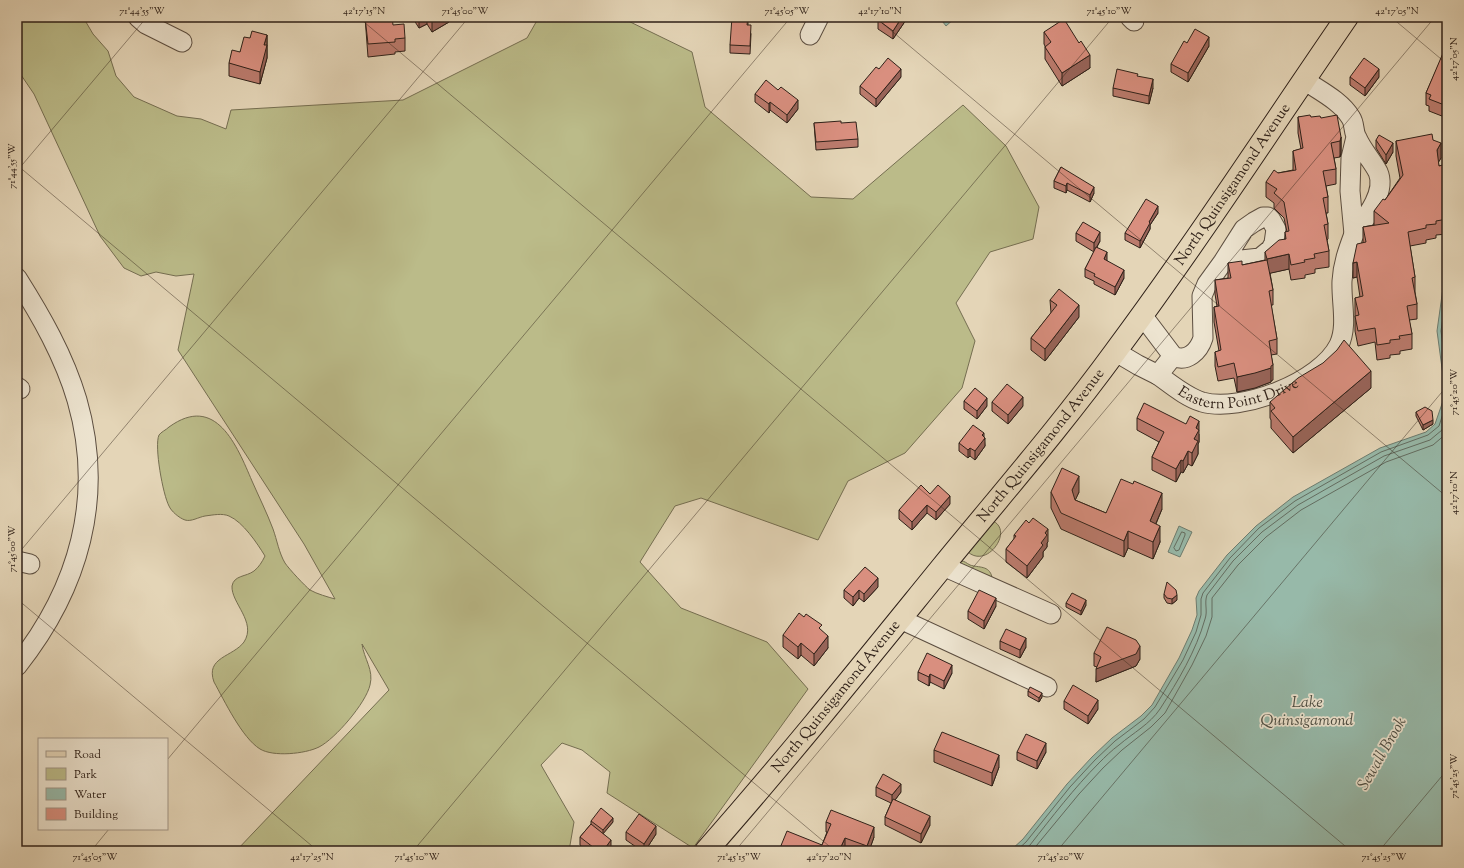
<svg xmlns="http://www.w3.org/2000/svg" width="1464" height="868" viewBox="0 0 1464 868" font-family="'Sorts Mill Goudy',serif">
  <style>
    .green { fill: #bbbb89; stroke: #756e51 }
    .water { fill: #97b9a9; stroke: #6d7c6f }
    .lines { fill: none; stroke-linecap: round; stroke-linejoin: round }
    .shore { stroke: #636d61; stroke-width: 1 }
    .minor-casing { stroke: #5c4e40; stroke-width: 21 }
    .major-casing { stroke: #2f2119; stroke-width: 24 }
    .minor { stroke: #ede4d0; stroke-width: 19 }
    .major { stroke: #e4d5b7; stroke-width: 22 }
    .wall { fill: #bb7b6d; stroke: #2f2119 }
    .shaded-wall { fill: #986459; stroke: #2f2119 }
    .building { fill: #d98f7f; stroke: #2f2119 }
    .ticks { fill: none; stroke: #2f2119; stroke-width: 1; stroke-opacity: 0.45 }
    .labels { text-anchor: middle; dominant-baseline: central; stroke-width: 3.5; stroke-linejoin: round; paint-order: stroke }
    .street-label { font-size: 15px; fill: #2f2119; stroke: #ede4d0 }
    .water-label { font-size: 16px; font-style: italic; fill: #4e4f44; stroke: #ede4d0 }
    .neatline { fill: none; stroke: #2f2119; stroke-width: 1.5 }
    .ticks-label { font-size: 10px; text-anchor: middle; fill: #2f2119 }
  </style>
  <rect width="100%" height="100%" fill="#e4d5b7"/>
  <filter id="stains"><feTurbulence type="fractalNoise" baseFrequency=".005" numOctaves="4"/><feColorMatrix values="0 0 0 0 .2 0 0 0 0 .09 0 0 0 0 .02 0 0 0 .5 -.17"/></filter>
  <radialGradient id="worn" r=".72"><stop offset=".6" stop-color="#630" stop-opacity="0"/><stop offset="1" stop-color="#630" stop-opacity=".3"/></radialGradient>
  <!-- green -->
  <path class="green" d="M17,17H83L93,34L108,51L116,76L134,97L177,116L201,119L226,129L231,110L403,100L527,38L539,17H620L692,52L705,107L811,197L853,199L963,105L1006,146L1039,207L1033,239L990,252L956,303L975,341L962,388L905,453L848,481L818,540L701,498L675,506L640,562L681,608L767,642L808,689L693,848L607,793L610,772L582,750L562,743L541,765L574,822L569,851H236L389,690L362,644C364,659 374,670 370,685C366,703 335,739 319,747C305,754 273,757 260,749C242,738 224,700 214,682C205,657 233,657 244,642C257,622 231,603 232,586C234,575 246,577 254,571C259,567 262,562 265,556C257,543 243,522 229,516C222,513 213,515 205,516C199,517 191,522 185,520C179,518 171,511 169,506C163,495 154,446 159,435C161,432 166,430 169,427C216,393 237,446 252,481C259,497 267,513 273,529C277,540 279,553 285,563C289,569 305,586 310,590C317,594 328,597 335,599L304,544L178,350L194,274L176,276L156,272L141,276L124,268L100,236L34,94L17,69Z
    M993,521C1014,531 987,569 968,552Z
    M961,561C965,561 966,563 970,565C979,568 989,565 992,577L991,579L958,564Z"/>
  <!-- water -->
  <path class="water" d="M939,17H954L955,18L946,26Z
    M1447,280V851H1010L1023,839L1067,784L1092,757L1112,738L1141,716L1152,705L1179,658L1192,630L1197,615L1196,598L1199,591L1227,555L1256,526L1293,497L1380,448L1426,432L1435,424L1444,398V383L1437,331L1443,288Z
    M1179,526L1192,532L1180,557L1168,552Z"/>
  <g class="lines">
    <!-- shore -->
    <path class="shore" d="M1447,289L1441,331L1447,377
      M1182,532L1185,533V535L1179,550L1176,551L1174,548Z
      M1016,851L1026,842L1070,787L1095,760L1115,741L1144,719L1155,707L1183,660L1196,632L1201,615V599L1203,593L1230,558L1259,528L1295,501L1381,452L1428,435L1439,426L1447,401
      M1023,851L1030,845C1052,817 1074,788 1099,763C1105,757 1112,750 1119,745C1133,733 1150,724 1160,709C1178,681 1196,651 1205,619C1208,611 1204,603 1207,595L1233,561L1262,532L1298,505L1384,456L1430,440L1442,430L1447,419
      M1032,851L1079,794L1103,768L1122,750L1151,727L1165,713L1192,665L1206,636L1212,617V598L1238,565L1266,537L1301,510L1386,462L1433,445L1447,433"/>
    <!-- minor casing -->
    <g class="minor-casing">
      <g id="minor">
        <path d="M138,17L146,24L182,42"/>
        <path d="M1130,17L1134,21"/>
        <path d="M810,35L819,17"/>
        <path d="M1304,80C1320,91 1341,101 1351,118C1355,124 1353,132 1357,138C1362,150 1372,160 1378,172C1387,192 1365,219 1354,234L1350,191L1351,158L1356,137"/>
        <path d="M17,278C41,316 64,356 77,400C105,497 79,588 17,666"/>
        <path d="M1142,315L1173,356C1187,363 1199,351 1203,338L1202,296L1207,284L1223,262L1244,229L1254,222L1263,217H1268L1271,220L1276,229L1274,243L1271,249L1260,258L1223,262"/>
        <path d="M1116,352L1138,365L1158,375"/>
        <path id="s1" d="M1173,356L1158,375C1172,385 1186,397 1202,402C1241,413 1321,382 1339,345C1348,326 1341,302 1342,281C1343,264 1348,250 1354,234"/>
        <path d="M17,387L20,389"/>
        <path d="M17,561L30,564"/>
        <path d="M943,566L1051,614"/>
        <path d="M900,619L1047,687"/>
      </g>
    </g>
    <!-- major casing -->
    <g class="major-casing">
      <g id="major">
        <path id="s2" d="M706,851C788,758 865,662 943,566C1001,495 1061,426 1115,352C1196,243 1270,129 1347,17"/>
      </g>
    </g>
    <!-- minor -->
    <use href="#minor" class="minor"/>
    <!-- major -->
    <use href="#major" class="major"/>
  </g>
  <!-- wall -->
  <path class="wall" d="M365,17H380V18L393,25L405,38V51L395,52V54L368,57Z
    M412,17H449V22L432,32L427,24L419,28Z
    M748,17V25L751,34L750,54L730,53V45Z
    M880,17H908L893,39L878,29V20Z
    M1044,32L1079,43L1090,68L1062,86L1045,59V46L1044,44Z
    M267,35V58L260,84L229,76V63L240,52L250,38Z
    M1187,43L1209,46L1188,82L1171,72V64Z
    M1447,46V118L1429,111V106L1426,105V93Z
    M879,69L901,77L876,107L860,94V86Z
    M1350,77H1379L1365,96L1350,85Z
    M1113,88H1153L1149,104L1113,96Z
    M778,90L798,109L787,123L770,110L769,113L755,102V94Z
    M1298,117L1321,118L1341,137V153L1340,157L1334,158L1336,169V184L1326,186L1328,197V213H1326L1328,224V239L1327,240L1329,251V267L1315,269V273L1305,275V278L1291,280L1289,269L1270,273L1273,290V305H1271L1277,339V354L1271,355L1273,365V380L1271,381V382L1255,388L1237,392L1234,378L1218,381L1215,366V352L1219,351L1214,322V307L1217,306L1215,294V280L1228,278V263L1242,265L1265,260V252L1285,239V232H1287L1284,218L1274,208V203L1266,197V182L1278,173L1293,170V151L1301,149L1298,133Z
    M814,123H841L858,139V147L816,150Z
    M1376,140L1393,152L1386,164L1376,148Z
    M1433,140L1441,158L1438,162L1439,166L1447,164V205H1445L1447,216V234L1436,235V238L1426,240V243L1410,246L1415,277V292L1417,304V319L1409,320L1412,334V349L1400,351V354L1390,355V358L1377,360L1375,342L1358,346L1355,331V298L1360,297L1357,277L1353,278V263L1363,242V227L1374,225V211L1385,200L1400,178L1396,156V141Z
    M1061,167L1094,193L1090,202L1067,190L1066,193L1054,188V181Z
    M1158,213L1150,225V229L1140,248L1125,240V233Z
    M1076,233L1100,241L1097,247L1107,261L1124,278L1115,295L1094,284V281L1085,277V269L1094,252L1076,241Z
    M1050,300L1079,317L1045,361L1031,350V338L1051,313Z
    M1371,388L1293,453L1271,428V420L1270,418V402Z
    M964,401L987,406L977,419L964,409Z
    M992,402L1023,406L1008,424L992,411Z
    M1416,412L1433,424L1423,430L1416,416Z
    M1137,418L1199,434V442L1198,444V454L1192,466L1188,464L1183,473L1181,472L1176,482L1152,470V457L1159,442L1137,430Z
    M984,437L985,446L975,460L970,456L968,458L959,451V443Z
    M1051,492H1079L1075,500L1106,513L1162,509L1156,524L1160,542L1153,559L1128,548L1124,557L1061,529L1051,508Z
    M930,494L950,504L936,520L927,513L912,530L899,519V510Z
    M1014,535L1048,542L1047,543V547L1043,552V557L1027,578L1006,562V549L1014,539Z
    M878,587L864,602L859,598L853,606L844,598V590Z
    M1164,594L1177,600L1172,604L1167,603L1164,598Z
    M1066,603L1086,605L1081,615L1066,607Z
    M996,606L984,629L968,619V611Z
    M822,631L828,648L814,666L801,655L798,659L783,647V635Z
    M1000,641L1026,647L1020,658L1000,649Z
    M1094,653L1140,659L1136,666L1096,682L1097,667L1094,666Z
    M918,672L952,673L944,689L930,682L929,686L918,680Z
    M1028,691L1042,697L1039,702L1028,696Z
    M1064,701L1098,709L1088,724L1064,709Z
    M934,750L999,767L992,786L934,762Z
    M1017,752H1046L1037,769L1017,760Z
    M876,787L901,792L895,800L930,825L921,843L885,825V817L891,803L876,796Z
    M591,821L613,822L603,833L611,849L610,851H587L580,845V837L591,824Z
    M826,822L874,837L869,851H854L845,848L843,851H780V848L822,845L827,832H826Z
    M626,832L656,834L645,851H642L626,840Z"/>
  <!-- shaded-wall -->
  <path class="shaded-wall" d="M419,17H427V24L419,28Z
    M436,17H449V22L432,32V19Z
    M902,17H908L893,39V31Z
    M267,35V58L260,84V72L264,45Z
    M1209,37V46L1188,82V73Z
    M1090,55V68L1062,86V73Z
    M901,69V77L876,107V99Z
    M1379,69V77L1365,96V88Z
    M1153,79V88L1149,104V96Z
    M798,100V109L787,123V115Z
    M770,102V110L769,113V104Z
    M1341,137V153L1340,157V141Z
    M1393,143V152L1386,164V155Z
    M1441,143V158L1437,165V150Z
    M1067,183V190L1066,193V186Z
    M1094,187V193L1090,202V195Z
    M1158,206V213L1150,225V229L1140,248V241L1149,222Z
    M1100,232V241L1094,252V243Z
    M1107,252V261L1104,268V259Z
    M1289,254V269L1267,274V259Z
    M1357,262V277L1353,278V263Z
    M1124,270V278L1115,295V287Z
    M1079,305V317L1045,361V349Z
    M1271,368V382L1255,388L1237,392V377Z
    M1371,371V388L1293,453V437Z
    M1023,397V406L1008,424V415Z
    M987,398V406L977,419V411Z
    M1433,420V424L1423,430V425Z
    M1199,421V442L1198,444V454L1192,466V453L1196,428Z
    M984,433V440L985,438V446L975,460V451L982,435Z
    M970,448V456L968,458V450Z
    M1188,451V464L1183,473V461Z
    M1181,460V472L1176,482V469Z
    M1079,476V492L1072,507V490Z
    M1162,493V509L1150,537V521Z
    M950,496V504L936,520V512Z
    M927,505V513L912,530V522Z
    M1160,526V542L1153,559V542Z
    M1048,529V542L1047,543V547L1043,552V557L1027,578V566L1045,533Z
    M1128,531V548L1124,557V541Z
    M878,578V587L864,602V594Z
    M859,590V598L853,606V597Z
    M1177,595V600L1172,604V599Z
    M996,598V606L984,629V621Z
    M1086,600V605L1081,615V611Z
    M828,636V648L814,666V654Z
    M1026,638V647L1020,658V650Z
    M801,643V655L798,659V647Z
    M1140,646V659L1136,666L1096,682V669Z
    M952,665V673L944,689V681Z
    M930,674V682L929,686V677Z
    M1042,693V697L1039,702V698Z
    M1098,700V709L1088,724V716Z
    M1046,743V752L1037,769V761Z
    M999,755V767L992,786V773Z
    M901,784V792L892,804V795Z
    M930,816V825L921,843V834Z
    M613,818V822L603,834V830Z
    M656,826V834L645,851H644V844Z
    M874,827V837L869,851H867V846Z
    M845,838V848L843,851H839Z
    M611,840V849L610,851H603Z"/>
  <!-- building -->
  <path class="building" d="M365,17H380V18L392,17L393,25L404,24L405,38L395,39V42L368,44Z
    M431,17H436L432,19Z
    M732,17H748L747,25H751L750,46L730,45Z
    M880,17H902L893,31L878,20Z
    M1064,19L1079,43L1081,41L1090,55L1062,73L1045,47L1051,42L1044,32Z
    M1195,29L1209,37L1188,73L1171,64L1184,41L1187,43Z
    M252,31L267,35L264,45H267L260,72L229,63L232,50L240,52L244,37L250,38Z
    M1446,46H1447V106L1429,99L1431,95L1426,93Z
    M888,58L901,69L876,99L860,86L876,67L879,69Z
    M1364,58L1379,69L1365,88L1350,77Z
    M1117,69L1138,74L1137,76L1153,79L1149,96L1113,88Z
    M766,80L778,90L781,87L798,100L787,115L770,102L769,104L755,94Z
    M1310,115L1311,117L1320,116L1321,118L1337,115L1341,137L1340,141L1331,143L1336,169L1323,171L1328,197L1323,198L1328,224L1324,225L1329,251L1314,254L1315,258L1304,260L1305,262L1291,265L1289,254L1267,259L1265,252L1279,240L1286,239L1285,232L1289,231L1284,202L1274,193L1277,189L1266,182L1274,170L1278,173L1296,170L1293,151L1303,148L1298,117Z
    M841,121V123L856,122L858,139L816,142L814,123Z
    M1432,134L1433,140L1441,143L1437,150L1439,166L1447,164V190L1443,191L1447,219L1436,221V224L1426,225V228L1408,232L1415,277L1412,278L1417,304L1407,306L1412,334L1399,336L1400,339L1390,340V343L1377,345L1375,328L1358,331L1355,316L1359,315L1355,298L1363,296L1357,262L1353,263L1357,244L1366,242L1363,227L1389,223L1374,211L1383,199L1385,200L1403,175L1396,141Z
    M1379,135L1393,143L1386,155L1376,140Z
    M1061,167L1094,187L1090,195L1067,183L1066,186L1054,181Z
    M1146,199L1158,206L1149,222L1150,223L1140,241L1125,233Z
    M1083,222L1100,232L1094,243L1076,233Z
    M1096,247L1107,252L1104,259L1124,270L1115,287L1094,276L1095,274L1085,269Z
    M1267,260L1273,290L1269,291L1277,339L1269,341L1273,365L1271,366V368L1255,373L1237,377L1234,363L1218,367L1215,352L1221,350L1214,307L1219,306L1215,280L1231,278L1228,263L1242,261V265Z
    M1059,289L1079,305L1045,349L1031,338L1057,305L1050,300Z
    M1344,340L1371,371L1293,437L1271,411L1275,408L1270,402L1298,378L1323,363L1337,350Z
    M1007,384L1023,397L1008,415L992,402Z
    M975,388L987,398L977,411L964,401Z
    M1144,403L1186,424L1190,416L1199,421L1196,428L1199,430L1194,439L1198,441L1192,453L1188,451L1183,461L1181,460L1176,469L1152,457L1164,432L1137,418Z
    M1425,407L1432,411L1433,420L1423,425L1416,412Z
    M973,425L984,433L982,435L985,438L975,451L970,448L968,450L959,443Z
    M1062,468L1079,476L1072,490L1075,500L1106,513L1121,479L1133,484L1134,481L1162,493L1150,521L1160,526L1153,542L1128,531L1124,541L1061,513L1051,492Z
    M921,485L930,494L938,485L950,496L936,512L927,505L912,522L899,510Z
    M1033,518L1048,529L1045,533L1047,535L1041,543L1043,545L1027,566L1006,549L1016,536L1014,535L1026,520L1029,523Z
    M865,567L878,578L864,594L859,590L853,597L844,590Z
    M1167,582L1176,590L1177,595L1172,599L1167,598L1164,594Z
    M979,590L996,598L984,621L968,611Z
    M1072,593L1086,600L1081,611L1066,603Z
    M799,613L804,617L806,614L822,625L819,628L828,636L814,654L801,643L798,647L783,635Z
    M1107,627L1136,640L1140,646L1136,654L1096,669L1101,657L1094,653Z
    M1006,629L1026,638L1020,650L1000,641Z
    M927,653L952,665L944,681L930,674L929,677L918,672Z
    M1073,685L1098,700L1088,716L1064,701Z
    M1030,687L1042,693L1039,698L1028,691Z
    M942,732L999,755L992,773L934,750Z
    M1026,734L1046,743L1037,761L1017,752Z
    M883,774L901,784L892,795L876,787Z
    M893,799L930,816L921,834L885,817Z
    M601,808L613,818L603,830L591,821Z
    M831,810L874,827L867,846L845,838L839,851H788L780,848L787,831L822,845L831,824L826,822Z
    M639,814L656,826L644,844L626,832Z
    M591,824L611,840L603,851H598L580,837Z"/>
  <!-- ticks -->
  <path class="ticks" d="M358,17L1351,851M875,17L1447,497M1391,17L1447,64M17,165L835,851M17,171L147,17M17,555L469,17M17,599L318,851M167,760L791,17M91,851L109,829M413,851L1113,17M735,851L1435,17M1057,851L1447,386M1379,851L1447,770"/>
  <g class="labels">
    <!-- street labels -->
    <g class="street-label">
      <text stroke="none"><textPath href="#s2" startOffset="850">North Quinsigamond Avenue</textPath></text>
      <text stroke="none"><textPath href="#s1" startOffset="113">Eastern Point Drive</textPath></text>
      <text stroke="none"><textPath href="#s2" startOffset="526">North Quinsigamond Avenue</textPath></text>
      <text stroke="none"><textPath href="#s2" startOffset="202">North Quinsigamond Avenue</textPath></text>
    </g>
    <!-- water labels -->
    <g class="water-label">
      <text x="1307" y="703">Lake<tspan x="1307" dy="18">Quinsigamond</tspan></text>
      <text transform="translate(1383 754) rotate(-60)">Sewall Brook</text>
    </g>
  </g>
  <!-- margin -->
  <rect width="1464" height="868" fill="none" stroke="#e4d5b7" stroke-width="44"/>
  <!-- legend -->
  <rect x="38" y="738" width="130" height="92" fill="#ede4d0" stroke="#a19687"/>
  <rect x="46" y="751" width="20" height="6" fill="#e4d5b7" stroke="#a19687"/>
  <text x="74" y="758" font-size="12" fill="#2f2119">Road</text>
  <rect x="46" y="768" width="20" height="12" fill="#bbbb89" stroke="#a19687"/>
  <text x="74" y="778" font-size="12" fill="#2f2119">Park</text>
  <rect x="46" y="788" width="20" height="12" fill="#97b9a9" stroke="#a19687"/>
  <text x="74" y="798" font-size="12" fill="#2f2119">Water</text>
  <rect x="46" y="808" width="20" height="12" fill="#d98f7f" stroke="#a19687"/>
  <text x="74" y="818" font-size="12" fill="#2f2119">Building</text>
  <rect x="22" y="22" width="1420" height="824" class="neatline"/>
  <g class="ticks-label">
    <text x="142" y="14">71°44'55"W</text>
    <text x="364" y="14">42°17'15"N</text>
    <text x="465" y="14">71°45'00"W</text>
    <text x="787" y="14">71°45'05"W</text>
    <text x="880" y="14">42°17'10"N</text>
    <text x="1109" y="14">71°45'10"W</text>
    <text x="1397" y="14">42°17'05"N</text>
    <text transform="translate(1453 59) rotate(-90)" y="4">42°17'05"N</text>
    <text transform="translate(11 166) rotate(-90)" y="4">71°44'55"W</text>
    <text transform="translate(1453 392) rotate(-90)" y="4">71°45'20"W</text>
    <text transform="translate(1453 493) rotate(-90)" y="4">42°17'10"N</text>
    <text transform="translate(11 549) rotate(-90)" y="4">71°45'00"W</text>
    <text transform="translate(1453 776) rotate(-90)" y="4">71°45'25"W</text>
    <text x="95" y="860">71°45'05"W</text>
    <text x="312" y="860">42°17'25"N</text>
    <text x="417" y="860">71°45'10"W</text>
    <text x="739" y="860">71°45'15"W</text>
    <text x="829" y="860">42°17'20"N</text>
    <text x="1061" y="860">71°45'20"W</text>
    <text x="1384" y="860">71°45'25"W</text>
  </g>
  <rect width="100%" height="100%" filter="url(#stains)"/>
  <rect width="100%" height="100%" fill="url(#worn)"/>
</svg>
